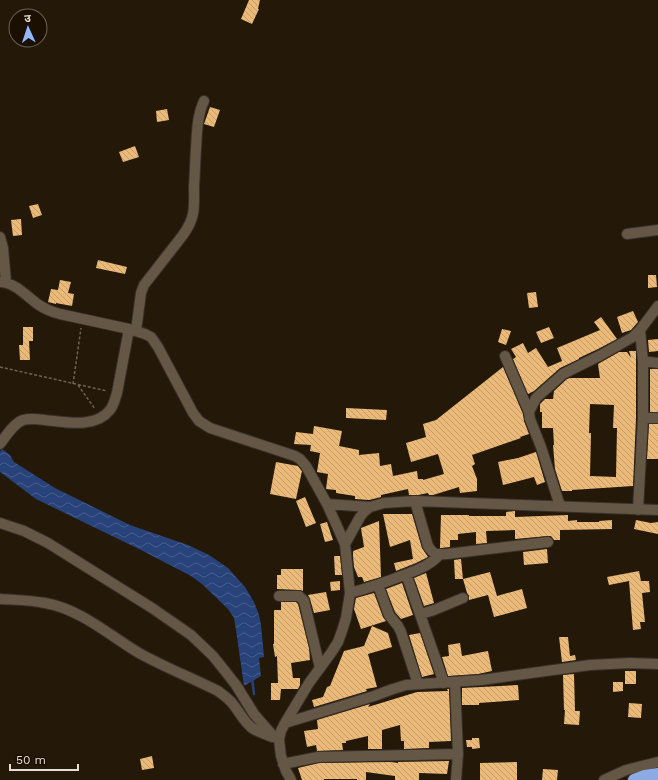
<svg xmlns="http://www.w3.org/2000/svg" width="658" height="780" viewBox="0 0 658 780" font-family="'Work Sans','Noto Sans Devanagari',sans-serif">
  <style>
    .water { fill: url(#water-waves) }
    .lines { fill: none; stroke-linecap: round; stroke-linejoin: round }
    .stream { stroke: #27437a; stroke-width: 2.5 }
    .building { fill: url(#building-back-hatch); fill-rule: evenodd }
    .minor-casing { stroke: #38302a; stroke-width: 12 }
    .highway-casing { stroke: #38302a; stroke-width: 14 }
    .path { stroke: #6d6355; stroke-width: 1.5; stroke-dasharray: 3 2; stroke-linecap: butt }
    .minor { stroke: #655746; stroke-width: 10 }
    .highway { stroke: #8caae3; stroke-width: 12 }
  </style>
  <defs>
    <pattern id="water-waves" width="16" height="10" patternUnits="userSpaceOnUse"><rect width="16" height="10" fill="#27437a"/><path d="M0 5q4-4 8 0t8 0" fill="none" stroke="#465e8c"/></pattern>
    <pattern id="building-back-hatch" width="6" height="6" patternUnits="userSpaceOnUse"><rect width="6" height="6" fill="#ebba79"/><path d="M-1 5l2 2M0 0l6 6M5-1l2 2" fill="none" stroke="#c29c6b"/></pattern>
  </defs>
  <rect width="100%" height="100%" fill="#241909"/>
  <!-- water -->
  <path class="water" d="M2,449L10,455L14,462L55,488L130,525L188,545L209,555L228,568L245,587L254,602L259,615L261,625L264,657L259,658L261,676L244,686L236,630L234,618L228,609L202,584L191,576L143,551L36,499L0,472V452Z"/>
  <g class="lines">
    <!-- stream -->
    <path class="stream" d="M252,678L254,694"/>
  </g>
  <!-- building -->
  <path class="building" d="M249,0H260L258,9H259L252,24L241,19Z
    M210,107L220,110L214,127L204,124Z
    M167,109L169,120L157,122L156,111Z
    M135,146L139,157L123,162L119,152Z
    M38,204L42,215L33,218L29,206Z
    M21,219L22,235L13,236L11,220Z
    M98,260L127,267L125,274L96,268Z
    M648,275H656L657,287L648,288Z
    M60,280L71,282L68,293L74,294L72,306L56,303V304L48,302L51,289L58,290Z
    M536,292L538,307L529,308L527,293Z
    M633,311L638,322L631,330L622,333L617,317Z
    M601,317L617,339L598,349L579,358V359L560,368L534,391L528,394L513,359L516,357L511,349L523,343L528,353L536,348L548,367L562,361L557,348L600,330L594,322Z
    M23,327H33V341H29L30,360H20L19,345H23Z
    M549,327L554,338L541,343L536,332Z
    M502,329L511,331L506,345L498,342Z
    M658,339V351L649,352L648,340Z
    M629,351H636V418L633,486L572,490V491H562L555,469L553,445H554L553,428H542V412H540V404L545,399H553L554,391L567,379L570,378H600L598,364L619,352H627L631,358ZM590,404L614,405L613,428H617L616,477L590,476L591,433H589Z
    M503,367L523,414L524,421L529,434L520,437L521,438L472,455L475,464L472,466L477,479V491L460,493L459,487L433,495H429L428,493L418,495H409L408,489L381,495V497L369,500L355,499V496L336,493V490L326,489L328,474L317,472L320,453L310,451L311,445L294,444L296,432L313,434L314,426L342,431L339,446L359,450V455L379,453L380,466L391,464L393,476L417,471L418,479H423V480L444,474L438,454L411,462L406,443L426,437L423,424L436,420Z
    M650,369H658V412H650Z
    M346,408L387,410L386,420L346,418Z
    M649,424H658V459H647Z
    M536,452L545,482L537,485L534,477L503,485L498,462L518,458Z
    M276,462L298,466L301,470L302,471L296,499L270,494Z
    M305,497L316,523L306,527L296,501Z
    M515,511V517L568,515V521L577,520V522H599V521L612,520V529L560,530V540H554L551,536H548L515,539V530L486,531L487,543L476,544V532L458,534V540H450V547L440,548L441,515H469V516H506V512Z
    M383,514H412L422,548L428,557L416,563L396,571L394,563L413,559L410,540L390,547Z
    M636,520L651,523L658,522V534L634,529Z
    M379,521L381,577L364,582L362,577H358L354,567L353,555V551L364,547L363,540L362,535L361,528Z
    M327,522L333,540L325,542L320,524Z
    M547,549L548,563L524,565L523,552Z
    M334,556H340L342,575H335Z
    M461,559L463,579H455L454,560Z
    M281,569H303V591L299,590L277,589V575H281Z
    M639,571L641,581H649L650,592L642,593L645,622H640L641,629L633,630L629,581L609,585L607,577Z
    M490,572L497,596L522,589L527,608L494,617L488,595L469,600V596L467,593L463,579Z
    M426,573L434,603L424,606L414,578Z
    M340,581V590L331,591L330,582Z
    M402,583L413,615L401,619L395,612L386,589Z
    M326,592L330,610L314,613L310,599L308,595Z
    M374,593L383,617L386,621L361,629L354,609L356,598Z
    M281,602H296L298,604L309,648L310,660L291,663L293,678H300V685L298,689H281L280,700H271V683H278L277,656L275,657L273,644H274V610H281Z
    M372,626L388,633L392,647L368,654L377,687L366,689L367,691L314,707L312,700L323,697L327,687L330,686L344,651L364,646Z
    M420,633L434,674L422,677L409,635Z
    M559,637H568L570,656L575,655L576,660L562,662Z
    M460,643L462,656L488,651L492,671L478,674L448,676L442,657L449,656L448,645Z
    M625,671H636V684H625Z
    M574,674L575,711H580L579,725L564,724L565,710H564L563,675Z
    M613,682H623V691L613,692Z
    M518,685L519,700L479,703V705H462V688Z
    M447,689H449L451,741L429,742V748L404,749V741H401L400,725L382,730V749H368V736L346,741V743H342L343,750L317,751L316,745L307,747L304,731L318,729L317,720L370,704L368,707L417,692L448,691Z
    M629,703L642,704L641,718L628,717Z
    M472,738H479L480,748L472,749V747H467L466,740H472Z
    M152,756L154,768L142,770L140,759Z
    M449,761L447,774L419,773V780H395V776L366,772V780H357V779H324V780H302L298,768L319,763L391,762L398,763V762Z
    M517,762V780H480V763Z
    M543,769L558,770L557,780H542Z"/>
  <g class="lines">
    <!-- minor casing -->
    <g class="minor-casing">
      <path id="minor" d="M627,234L658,230
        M0,237L3,248L6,282
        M0,282C15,282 27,297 39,305C45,309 52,312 60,314L129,329L145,334L151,337L158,347L193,413L199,421L210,428L295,456L300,459L306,466L327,504L345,544
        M136,331L141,293L144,285L183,235C196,217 194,207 194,186C195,174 195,161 196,149C197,133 197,116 204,101
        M505,356L529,412
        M643,361L658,363
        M643,418H658
        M0,444C6,436 13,424 23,420C30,418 38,419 45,420C65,422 95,429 110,410C114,405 115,399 117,393L129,329
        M415,501L428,546C434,555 436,555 447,554L548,542
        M327,504L370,507
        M560,506L541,447L530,419L529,412L536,398L563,374L601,355L633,337L640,330L658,306
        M638,510L643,418V361L640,330
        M0,523L24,531L48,543L152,608L191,635L213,656L225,671L236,685L254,714L274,737
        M406,574L444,683
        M378,585L389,615L398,626L401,632L418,684
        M350,593C369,588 386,582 404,575C417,570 431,565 440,554
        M279,596H299L304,601L320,668
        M0,599C15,600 30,600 45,603C80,609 109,635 139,653C164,667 192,678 218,691C223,695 228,698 232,703C239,711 243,721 252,728C258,732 265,734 272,737
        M421,614L434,610L463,598
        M455,682L458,754L456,780
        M285,723L374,696L393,689L406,685L481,680L590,665L630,663L658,664
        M283,764L318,757L458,754
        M291,780L286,771L281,756L280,748L279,739L281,731L285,723L309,683L331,653L338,642L342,631L346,618L350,593L345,544L360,517L364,512L370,507L384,503L415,501L658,510
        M604,780L626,770L658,762"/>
    </g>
    <!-- highway casing -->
    <g class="highway-casing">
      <path id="highway" d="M634,780L645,776L658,774"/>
    </g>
    <!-- path -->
    <path class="path" d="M0,367L107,391
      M73,384L81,328
      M78,385L95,409"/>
    <!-- minor -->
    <use href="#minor" class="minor"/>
    <!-- highway -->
    <use href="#highway" class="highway"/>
  </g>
  <!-- north arrow -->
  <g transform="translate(28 28) rotate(357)"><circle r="19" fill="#1b0f02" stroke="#6c6256"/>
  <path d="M0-3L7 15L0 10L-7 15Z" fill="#93b7fd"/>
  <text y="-6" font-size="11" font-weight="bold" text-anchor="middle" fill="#e6ded4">उ</text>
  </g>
  <!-- scale -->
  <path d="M10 764v6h68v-6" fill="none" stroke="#e6ded4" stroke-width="2"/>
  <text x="16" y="764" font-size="12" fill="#e6ded4" stroke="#1b0f02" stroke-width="3" paint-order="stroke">50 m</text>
</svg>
